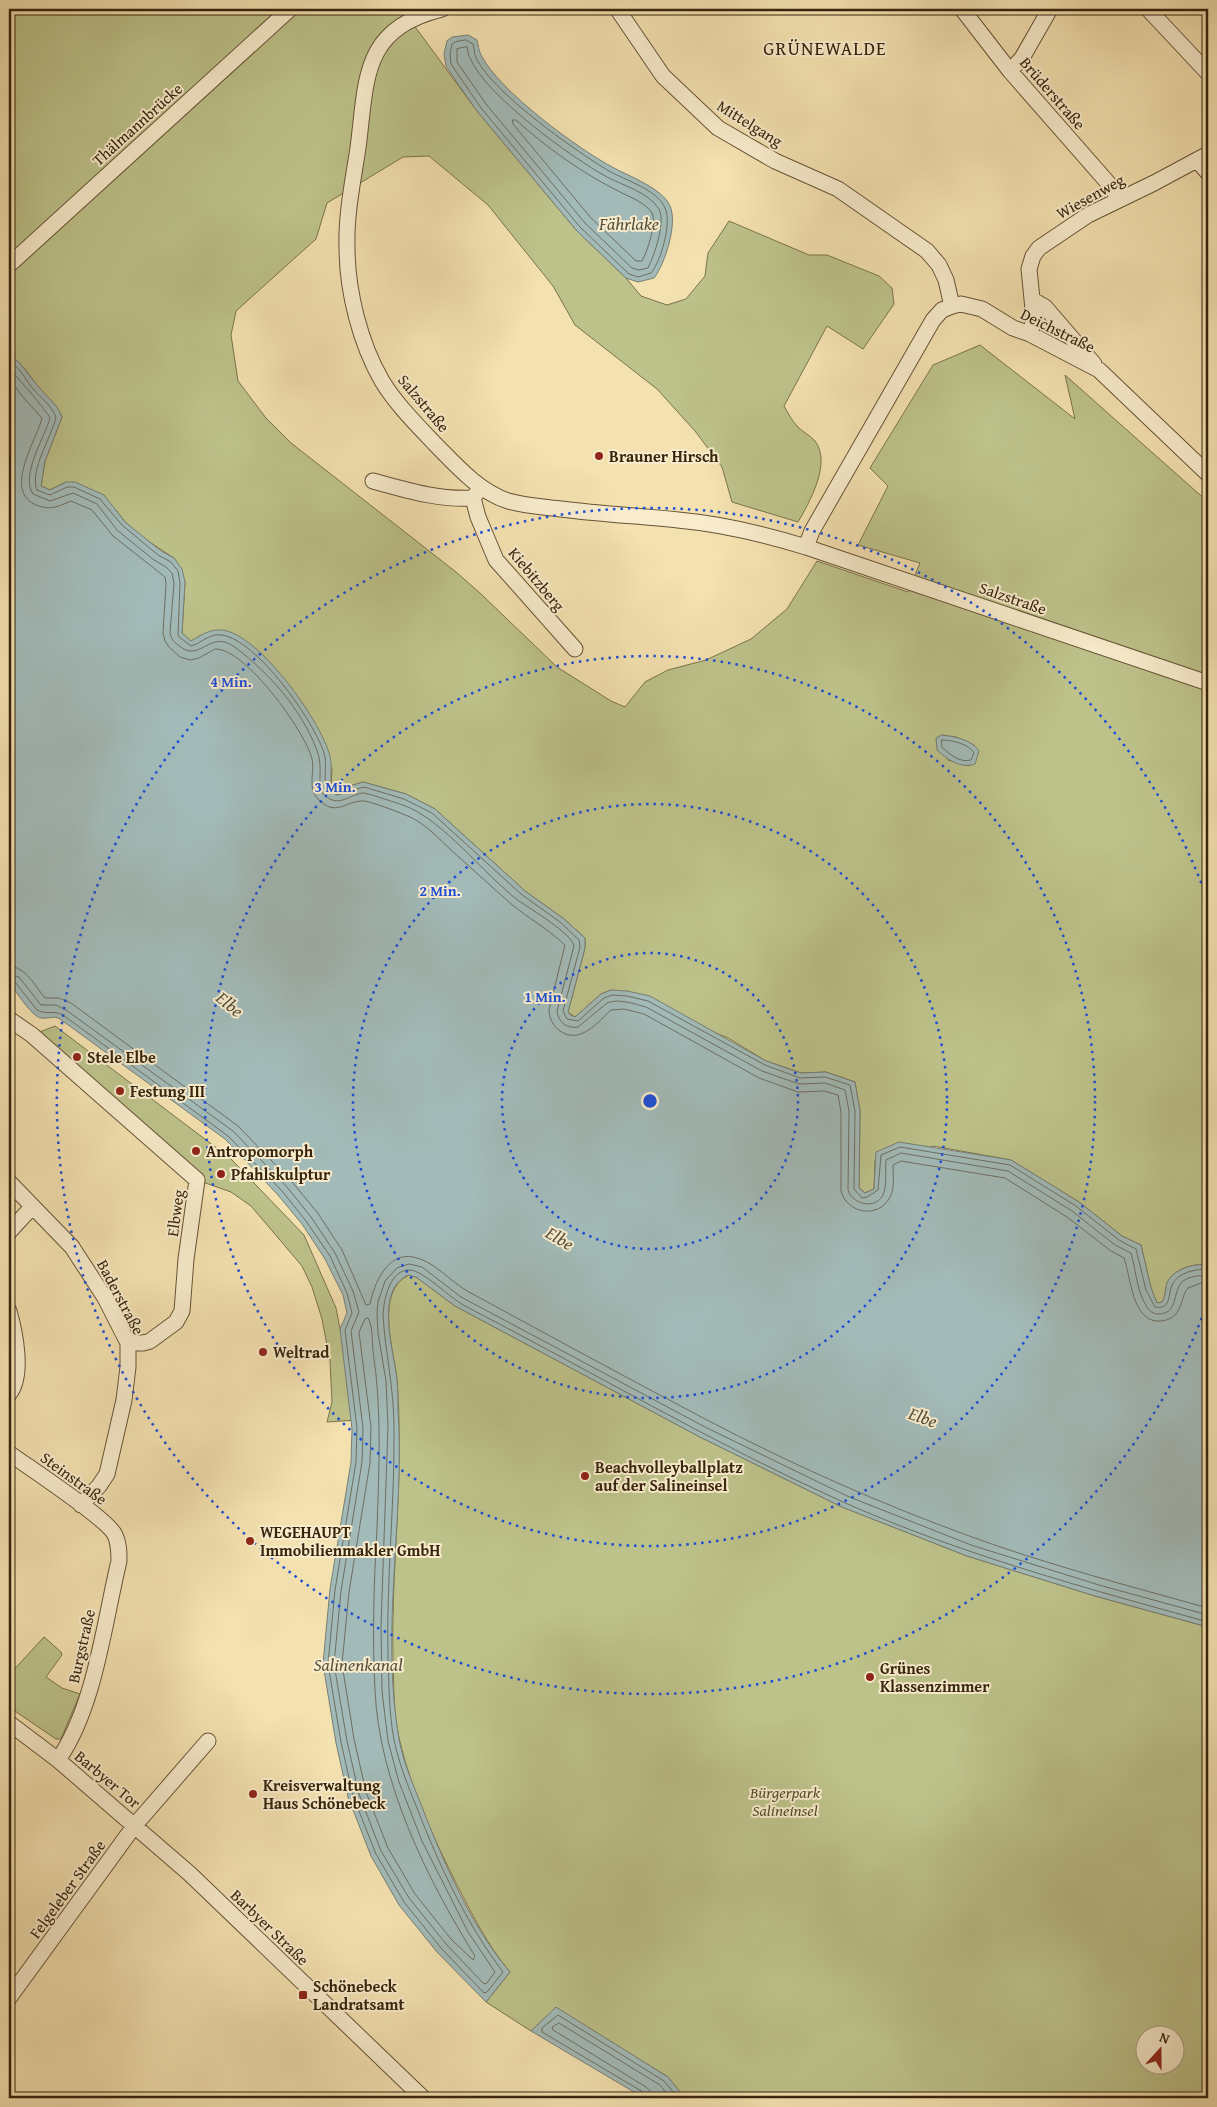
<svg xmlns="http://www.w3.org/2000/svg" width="1217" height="2107" viewBox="0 0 1217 2107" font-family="'Gentium Book Plus',serif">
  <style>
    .green { fill: #bdc28a; stroke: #7a734c; fill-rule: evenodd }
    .water { fill: #a2bab8; stroke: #777e74 }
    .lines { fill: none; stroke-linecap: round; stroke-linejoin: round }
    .shore { stroke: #6c6f62; stroke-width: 1 }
    .minor-casing { stroke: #665336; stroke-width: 17 }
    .minor { stroke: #f8eccc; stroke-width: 15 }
    .ring { fill: none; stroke: #1d4ed8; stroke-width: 2.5; stroke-dasharray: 2.5 5 }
    .poi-dot { fill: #8f2418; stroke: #f8eccc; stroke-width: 2 }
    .labels { text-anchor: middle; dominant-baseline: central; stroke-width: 4; stroke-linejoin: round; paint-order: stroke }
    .street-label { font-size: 16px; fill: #37240d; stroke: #f8eccc }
    .poi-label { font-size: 16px; font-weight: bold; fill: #37240d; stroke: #f8eccc; text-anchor: start }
    .park-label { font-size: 16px; font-style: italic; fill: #584c2c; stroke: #f8eccc }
    .water-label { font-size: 18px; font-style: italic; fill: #575140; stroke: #f8eccc }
    .quarter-label { font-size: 19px; letter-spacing: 1px; fill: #37240d; stroke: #f8eccc }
    .centre { fill: #1d4ed8; stroke: #f8eccc; stroke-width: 2.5 }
    .ring-label { font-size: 15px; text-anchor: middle; font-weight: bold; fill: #1d4ed8; stroke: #f8eccc; stroke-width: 4; stroke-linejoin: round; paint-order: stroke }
  </style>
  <rect width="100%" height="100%" fill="#f4e1b0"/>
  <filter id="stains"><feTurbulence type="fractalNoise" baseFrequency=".004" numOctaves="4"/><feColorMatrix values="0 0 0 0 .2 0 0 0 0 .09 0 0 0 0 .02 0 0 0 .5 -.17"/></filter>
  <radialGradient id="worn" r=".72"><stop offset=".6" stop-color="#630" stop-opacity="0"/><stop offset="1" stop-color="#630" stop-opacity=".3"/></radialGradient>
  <!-- green -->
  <path class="green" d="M9,9H402L477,111L577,231L626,278L641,296L667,305L686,299L705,276L708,253L729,221L809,255H827L879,276L892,288L894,304L863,349L827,326L784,406C788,413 792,421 797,426C802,432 810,435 815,441C832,463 809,503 798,522L732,502L722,467L695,431L657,389L575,325L553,286L488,205L429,156L403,157L327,203L316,239L236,311L231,335L238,381L266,418L291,443L456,572L481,594L557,667L611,701L625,707L645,682L668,670L706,660L751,639L787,609L817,561L908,592L920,563L858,545L888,486L870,468L933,365L980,345L1075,419L1065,375L1208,502V1265C1194,1263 1173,1269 1167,1283C1165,1290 1166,1296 1162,1302L1157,1303L1151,1288L1141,1245L1122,1236L1079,1202L1011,1160L933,1146L875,1161L874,1189L865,1193L859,1188L860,1111L855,1082L826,1072L801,1073L784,1067L766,1061L728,1038L611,990L601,994L575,1017L568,1012L585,948V938L564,919L525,891L435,809L406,794L363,782L336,790L331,786L332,768L201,635L191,642L182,633L185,582L174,558L145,539L125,522L116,510L66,482L50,490L41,486L45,461L62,417C56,403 45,396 36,384C27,372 22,363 9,356ZM942,735L956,737L974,745L969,766L948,760Z
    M55,1026L230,1158L304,1235L336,1308L358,1420L327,1422L332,1402L330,1361L322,1319L312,1287L302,1266L251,1206L231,1192L197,1180L32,1035Z
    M409,1275L416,1277L455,1306L700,1437L842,1507L967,1556L1095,1596L1208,1627V2098H685L668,2077L556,2008L531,2031L486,2002L510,1972C488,1946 473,1916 457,1885C434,1839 412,1792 400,1742C393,1716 394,1686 393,1659C391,1581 401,1503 399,1425C399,1410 398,1395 397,1380C394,1350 374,1291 409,1275ZM1144,2034H1174V2064H1144Z
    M44,1637L61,1652L62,1655L46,1677L62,1688L80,1694L61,1739H56L9,1707V1675Z"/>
  <!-- water -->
  <path class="water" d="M468,35L477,40C478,45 479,51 481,55C499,91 578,149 614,168C629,176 663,189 670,206C678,223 665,264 654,278L638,282L626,278L577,231L477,111L458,84L446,66L444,54L447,41L452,37Z
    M9,356L19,362L36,384L57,407L62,417L45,461L41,486L50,490L66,482H75L104,495L125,522L161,551L174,558L182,569L185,582L182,633L191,641C201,635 210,629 222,630C259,634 319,719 329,753C333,764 330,775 331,787L337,790L363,782L406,794L435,809L525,891L564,919L585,938V948L568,1012L570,1015L575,1017L601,994L611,990L627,991L650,996L766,1061L801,1073L826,1072L855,1082L860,1111L859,1188L865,1193L874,1189L876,1152L899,1142L1011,1160L1079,1202L1122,1236L1141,1245L1151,1288L1157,1303L1162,1302C1166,1296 1165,1290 1167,1283C1173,1269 1194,1263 1208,1265V1627L1095,1596L967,1556L842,1507L700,1437L455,1306L416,1277L408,1275C374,1291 394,1350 397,1380C398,1390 398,1400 398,1410C405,1519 380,1630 399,1739C403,1762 413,1784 422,1807C443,1861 472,1928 510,1972L486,2002L437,1952L399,1905L371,1856L348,1797L336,1743L323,1664L330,1589L351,1462L352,1429L340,1329L347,1313L343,1295L325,1259L302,1224L278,1195L225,1139L60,1019C53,1015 49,1019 41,1018C32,1017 15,990 9,982Z
    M942,735C955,737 971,739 979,751L975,764C960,769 947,759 937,750L936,738Z
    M556,2007L668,2077L685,2098H644L531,2031Z"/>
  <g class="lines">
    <!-- shore -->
    <path class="shore" d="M466,40L473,44C474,47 474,51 475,55C487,89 577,152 609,171C625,180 658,190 665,208C672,223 661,261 651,273L638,277L629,274L580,227L481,108L451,64L450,54L452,44L455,42Z
      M467,47C468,51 468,55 470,58C485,95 572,158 607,177C624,186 648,192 659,209C666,222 654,256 648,268L639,270L632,268L585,223L486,104L457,62V49Z
      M513,120H516C547,148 582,173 620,192C630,197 646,203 652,213C657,223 647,252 642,261H636L591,218L513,124Z
      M9,362C21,368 25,379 33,389C41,398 51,405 56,417C52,436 29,471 37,490L50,495L67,487H74L100,499L122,525L158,555L171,562L178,571L180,583L178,636L191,646C202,643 209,633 222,635C257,640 314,721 324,753C328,765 322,780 328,790L337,795L364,787L404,799L432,813L521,894L560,922L579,940L580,947L563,1011L567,1019L578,1021L604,998L612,995L627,996L648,1001L765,1065L800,1078L825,1077L850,1085L855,1111L854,1189L862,1198L867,1197L878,1190L881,1155L900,1147L1010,1165L1076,1206L1119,1240L1136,1249L1146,1290L1155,1307C1171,1310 1168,1295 1172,1285C1178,1272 1196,1269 1208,1269
      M9,369C13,371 48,413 50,418C45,437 20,475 33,494L50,501L73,493L97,504L117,530L154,560L166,567L172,573L174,583L170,633C171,639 174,642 178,645C201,665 209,627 236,648C269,673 301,709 316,748C318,753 320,759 320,766C321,779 316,792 330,799C341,805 352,794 363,793C368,793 396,803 403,805C444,820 483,874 519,901C531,909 572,934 574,946L557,1011C558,1022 567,1029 578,1027L607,1003C619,998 634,1004 646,1007L762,1071L799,1084L825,1083L845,1090L849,1111L848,1190C853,1206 879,1210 884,1192C887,1182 885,1170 886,1160L901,1153L1008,1171L1072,1211L1115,1245L1131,1253C1135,1266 1136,1282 1141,1295C1145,1303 1148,1314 1158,1314C1179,1314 1172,1292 1182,1282C1189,1276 1200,1275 1208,1276
      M9,378L22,396L42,418C37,439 4,489 34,504C49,511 57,507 71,501L92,510L113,536L165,577L166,584L163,633L165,641L169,647L180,657L190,660L199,658L215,649C245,648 305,731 312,759C315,772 307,788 318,799C336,818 346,800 364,801C373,802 401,813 410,817C427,825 438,838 451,850C471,868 491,886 510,903C528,918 548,929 565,945L549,1010C549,1018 553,1026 560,1031C580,1045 598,1022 611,1010L624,1009L644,1014L759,1078L798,1092L824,1091L838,1095L841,1112V1191C847,1214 879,1219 890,1197C895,1188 893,1175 893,1165L901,1161L1005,1178L1067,1217L1111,1251L1124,1258C1131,1277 1132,1323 1160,1321C1165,1321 1170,1319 1174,1316C1183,1308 1181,1296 1188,1288L1201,1283H1208
      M942,740C952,740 969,744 974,753L971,760C960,763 950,755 942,747Z
      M9,966C26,967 35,986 45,998H59L71,1003L238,1126L292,1182L317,1212L342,1250L366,1305L370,1304C374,1284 387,1252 413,1257C435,1261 450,1282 469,1292C548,1335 627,1378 707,1420C793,1465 881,1504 972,1537C1049,1565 1129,1586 1208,1608
      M9,974L19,977L41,1005H56L66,1010L233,1131L287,1187L311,1217L335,1253L353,1291L359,1312L351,1331L363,1428L362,1462L341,1591L334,1664L347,1741L359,1794L381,1851L409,1898L446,1944L484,1984L487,1983L495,1972L468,1932L422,1841L399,1782L388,1741L382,1691L381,1626L388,1426L386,1381L378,1333L377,1314L378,1302L385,1281L397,1268L409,1264L422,1267L461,1297L705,1427L847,1496L971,1545L1099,1585L1208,1615
      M9,980L15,982L37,1010C46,1015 54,1010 63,1015L228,1136L282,1191L306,1221L330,1256L347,1293L352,1313L345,1330L357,1428L356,1462L335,1590L328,1664L341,1742L353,1796L376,1854L404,1902L441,1948L484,1993L487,1992L503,1972C466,1923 439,1865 417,1808C408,1786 399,1764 394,1740C389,1713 389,1685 388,1657C386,1580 395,1504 394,1427C394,1388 385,1352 383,1314C384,1299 390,1269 410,1270C424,1271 450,1298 465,1306C591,1371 714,1444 843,1502C960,1554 1085,1588 1208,1622
      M368,1318C373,1326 372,1341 373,1351C382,1410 379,1468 377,1528C374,1582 372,1636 375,1690C379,1782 427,1879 475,1956L473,1960L451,1939L415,1894L388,1848L366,1792L354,1739L342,1664L349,1592L370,1463L371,1427L359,1332L365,1319Z
      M645,2098L643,2092L542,2032V2028L558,2015L664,2081L678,2098
      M652,2098L650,2091L646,2087L553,2030L552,2027L559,2023L660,2085L670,2098"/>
    <!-- minor casing -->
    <g class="minor-casing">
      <path id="minor" d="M442,9C361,29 367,79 358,148C353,181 346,214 347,247C347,291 360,343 382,381C396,404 416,424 434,443C456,465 478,491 508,501C525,506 544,507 561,509C600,514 639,516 678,520C722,524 764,534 806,547L1208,683
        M619,9L618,10L663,76L718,128L775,161L838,189L927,251L939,265L946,280L952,306L961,304L982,309L1013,328L1030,334L1099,370L1208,474
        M962,9L1010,71L1109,184L1119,199
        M1148,9L1208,73
        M1010,71L1022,58L1050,9
        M1197,160L1208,173
        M9,265L290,9
        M1033,300L1045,307L1094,364
        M1030,334L1034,319L1029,269L1033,256L1039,248L1088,215L1154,183L1208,154
        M373,481C406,490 438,500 473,498
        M481,487L473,498L478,517L496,560L575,649
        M806,547L812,531L933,320L942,310L952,306
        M9,1019L32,1035L197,1180L186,1259L182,1311L176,1322L150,1341L143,1343H128
        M9,1182L72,1247L105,1298L128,1343V1367L124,1400L107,1474L99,1486L81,1505
        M9,1232L32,1207
        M9,1311C15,1332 24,1376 9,1394
        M9,1453C28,1467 108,1519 115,1535C119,1543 119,1552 119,1561C104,1623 95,1707 58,1760
        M9,1723L58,1760L190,1874L423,2098
        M9,1998L135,1825L208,1741"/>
    </g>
    <!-- minor -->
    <use href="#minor" class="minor"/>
  </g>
  <!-- distance rings -->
  <g class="ring">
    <circle cx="650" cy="1101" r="148"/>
    <circle cx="650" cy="1101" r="297"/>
    <circle cx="650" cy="1101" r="445"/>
    <path d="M1207 1304A593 593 0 1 1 1207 898"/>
  </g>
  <!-- markers -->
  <g class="poi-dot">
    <circle cx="599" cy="456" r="5"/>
    <circle cx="77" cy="1057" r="5"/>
    <circle cx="120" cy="1091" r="5"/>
    <circle cx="196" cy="1151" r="5"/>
    <circle cx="221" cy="1174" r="5"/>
    <circle cx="263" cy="1352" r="5"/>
    <circle cx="585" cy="1476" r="5"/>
    <circle cx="250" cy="1541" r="5"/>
    <circle cx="870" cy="1677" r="5"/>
    <circle cx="253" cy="1794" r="5"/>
    <rect x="298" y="1990" width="10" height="10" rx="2.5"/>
  </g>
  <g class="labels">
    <!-- street labels -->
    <g class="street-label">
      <text transform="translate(1053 93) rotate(49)">Brüderstraße</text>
      <text transform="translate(750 123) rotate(32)">Mittelgang</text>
      <text transform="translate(137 124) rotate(-42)">Thälmannbrücke</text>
      <text transform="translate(1090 196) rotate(-29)">Wiesenweg</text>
      <text transform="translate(1058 330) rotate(26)">Deichstraße</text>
      <text transform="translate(424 403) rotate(50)">Salzstraße</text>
      <text transform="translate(537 579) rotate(50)">Kiebitzberg</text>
      <text transform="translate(1013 598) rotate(19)">Salzstraße</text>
      <text transform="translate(175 1213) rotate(-82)">Elbweg</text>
      <text transform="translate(121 1297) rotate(62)">Baderstraße</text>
      <text transform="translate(74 1478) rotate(36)">Steinstraße</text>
      <text transform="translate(81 1646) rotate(-77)">Burgstraße</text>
      <text transform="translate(108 1779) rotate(40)">Barbyer Tor</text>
      <text transform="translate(67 1889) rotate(-54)">Felgeleber Straße</text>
      <text transform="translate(270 1927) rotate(44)">Barbyer Straße</text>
    </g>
    <!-- poi labels -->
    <g class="poi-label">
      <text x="609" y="456">Brauner Hirsch</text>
      <text x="87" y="1057">Stele Elbe</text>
      <text x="130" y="1091">Festung III</text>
      <text x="206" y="1151">Antropomorph</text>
      <text x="231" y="1174">Pfahlskulptur</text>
      <text x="273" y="1352">Weltrad</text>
      <text x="595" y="1467">Beachvolleyballplatz<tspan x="595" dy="18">auf der Salineinsel</tspan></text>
      <text x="260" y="1532">WEGEHAUPT<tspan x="260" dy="18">Immobilienmakler GmbH</tspan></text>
      <text x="880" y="1668">Grünes<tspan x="880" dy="18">Klassenzimmer</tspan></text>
      <text x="263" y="1785">Kreisverwaltung<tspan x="263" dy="18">Haus Schönebeck</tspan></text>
      <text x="313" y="1986">Schönebeck<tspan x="313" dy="18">Landratsamt</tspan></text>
    </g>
    <!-- park labels -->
    <g class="park-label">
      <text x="785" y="1792">Bürgerpark<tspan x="785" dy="18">Salineinsel</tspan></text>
    </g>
    <!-- water labels -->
    <g class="water-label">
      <text x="629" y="223">Fährlake</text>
      <text transform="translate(230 1004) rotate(40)">Elbe</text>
      <text transform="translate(560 1238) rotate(31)">Elbe</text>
      <text transform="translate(923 1417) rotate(20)">Elbe</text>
      <text x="358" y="1664">Salinenkanal</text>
    </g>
    <!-- quarter labels -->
    <g class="quarter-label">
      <text x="825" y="48">GRÜNEWALDE</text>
    </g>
  </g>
  <circle cx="650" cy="1101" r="8" class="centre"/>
  <g class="ring-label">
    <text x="231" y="687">4 Min.</text>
    <text x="335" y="792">3 Min.</text>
    <text x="440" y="896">2 Min.</text>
    <text x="545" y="1002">1 Min.</text>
  </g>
  <!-- margin -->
  <rect width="1217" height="2107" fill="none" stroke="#f4e1b0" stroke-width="30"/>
  <rect x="10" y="10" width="1197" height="2087" fill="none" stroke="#37240d" stroke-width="2.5"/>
  <rect x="15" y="15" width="1187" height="2077" fill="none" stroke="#37240d"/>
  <!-- north arrow -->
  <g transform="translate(1160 2050) rotate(21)"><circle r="24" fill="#f8eccc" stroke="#ab9c80"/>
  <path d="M0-4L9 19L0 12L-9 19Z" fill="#8f2418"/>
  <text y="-8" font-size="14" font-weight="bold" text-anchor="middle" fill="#37240d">N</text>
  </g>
  <rect width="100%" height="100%" filter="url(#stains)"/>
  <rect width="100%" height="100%" fill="url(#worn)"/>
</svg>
